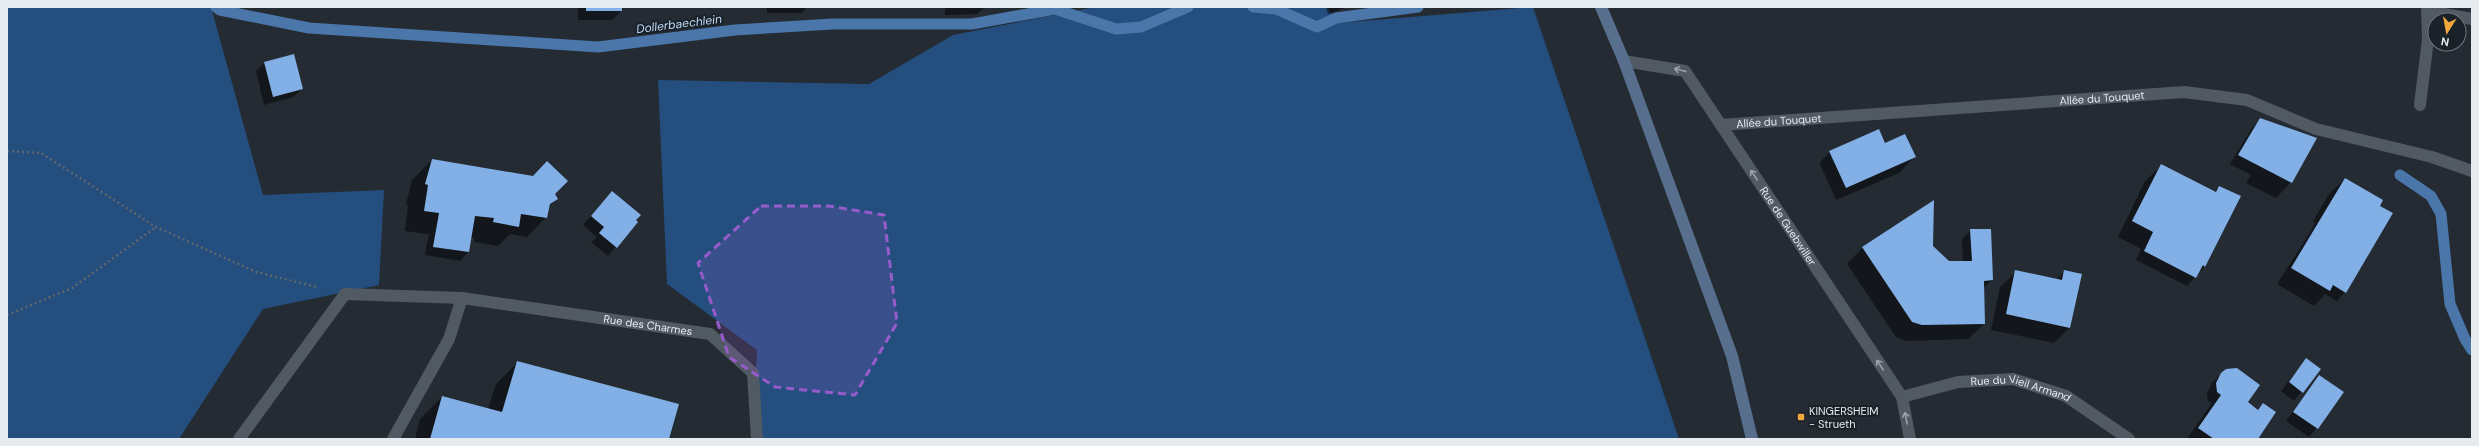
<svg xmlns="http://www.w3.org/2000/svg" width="2479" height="446" viewBox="0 0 2479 446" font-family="'DM Sans',sans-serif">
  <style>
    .green { fill: #244e7d }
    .shadow { fill: #0007 }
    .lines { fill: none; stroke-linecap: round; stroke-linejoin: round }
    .stream { stroke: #4a76a9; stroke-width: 11 }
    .building { fill: #82afe5 }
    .path { stroke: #5f666d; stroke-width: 2.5; stroke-dasharray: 2 3; stroke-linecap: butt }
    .lane { stroke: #515962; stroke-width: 12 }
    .street { stroke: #515962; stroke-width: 12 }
    .secondary { stroke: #576f8c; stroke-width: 12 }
    .oneway { stroke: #9ca2a9 }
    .marked { fill: #965ccb; fill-opacity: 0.2; stroke: #965ccb; stroke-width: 3; stroke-dasharray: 8 5; stroke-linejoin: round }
    .poi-dot { fill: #eea73d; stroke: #1b2129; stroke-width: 1.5 }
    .labels { text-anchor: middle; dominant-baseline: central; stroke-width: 4; stroke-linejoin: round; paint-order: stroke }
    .street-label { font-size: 11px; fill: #e6ebf0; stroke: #1b2129 }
    .poi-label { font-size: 11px; fill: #e6ebf0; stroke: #1b2129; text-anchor: start }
    .water-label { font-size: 12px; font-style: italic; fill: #bfd8f5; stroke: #1b2129 }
  </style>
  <rect width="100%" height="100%" fill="#242b33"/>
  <!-- green -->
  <path class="green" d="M7,7H211L263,195L384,190L379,285L263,309L179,439H7Z
    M1095,7H1327L1338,23L1533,7L1679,439H753L757,350L667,284L658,80L869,84L953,35Z"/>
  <!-- shadow -->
  <path class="shadow" d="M578,7H621V11L612,20H578Z
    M767,7H807L801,13H767Z
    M945,7H985L977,14L945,15Z
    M1326,7H1348L1328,14Z
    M264,63L302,89L293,97L264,105L256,71Z
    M2261,119L2291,182L2276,198L2246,183L2251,175L2230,164L2252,128Z
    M1885,145L1914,157L1899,173L1836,200L1820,164L1821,161L1830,152Z
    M432,160L554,194L557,199L549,206L546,217L527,237L510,234L498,246L474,242V238L471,237L468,252L460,261L425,255L429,233L427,234L405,231L408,205L406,204L412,180Z
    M2161,166L2214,192L2219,187L2205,266L2187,286L2136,260L2141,249L2118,237L2145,181Z
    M2345,179V292L2337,301L2325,294L2314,306L2277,284L2311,231L2315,223L2313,221L2329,194Z
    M612,192L636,222L608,256L591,242L597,237L583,225Z
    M1933,201L1932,247L1949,262L1963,263L1962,239L1971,230L1992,280L1983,289L1984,324L1968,339L1906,341L1896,337L1847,264L1862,248Z
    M2065,271L2069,328L2054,343L1991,330L2000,287L2016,272L2056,280Z
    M2306,359L2319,369L2294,401L2281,391Z
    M518,362L668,439H415L420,419L442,397L488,409L496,384Z
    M2221,374L2246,402L2257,410L2263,404L2257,439H2187L2212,403L2208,401L2207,393L2212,383Z
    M2319,376L2317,428L2309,437L2286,421Z"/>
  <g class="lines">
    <!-- stream -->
    <path class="stream" d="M216,7L220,10L309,28L598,47L735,30L833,24H972L1055,9L1116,29L1141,27L1188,7
      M1253,7L1276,9L1317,27L1336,18L1418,7
      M2400,175L2431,196L2441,214L2450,304L2465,339L2472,350"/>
  </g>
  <!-- building -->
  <path class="building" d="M586,7H622V11H586Z
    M294,54L303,89L273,97L264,62Z
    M2260,118L2317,138L2292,183L2238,155Z
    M1879,129L1885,143L1905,134L1916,157L1846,188L1829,151Z
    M432,159L533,176L547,161L568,181L555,194L558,199L550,204L547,218L521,214L519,227L493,222L494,218L475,216L469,252L433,247L439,213L424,211L428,185L425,184Z
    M2161,164L2216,192L2219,186L2241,196L2205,267L2203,265L2196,278L2144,251L2153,232L2132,221Z
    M2345,178L2383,200L2380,206L2393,213L2346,293L2333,285L2330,291L2291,268Z
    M612,191L641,215L636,220L638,222L617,248L599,233L604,227L591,216Z
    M1934,200L1933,246L1949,261H1972L1970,229H1991L1993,280L1984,281L1985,324L1922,325L1912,322L1862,247Z
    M2015,270L2062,280L2064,270L2082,274L2070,328L2006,314Z
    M2306,358L2321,369L2303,393L2289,382Z
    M517,361L679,404L669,439H430L442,396L502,412Z
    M2237,368L2260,385L2248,402L2258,410L2263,403L2276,412L2258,439H2214L2198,428L2221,395L2217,392L2216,383L2221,373L2226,369Z
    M2319,375L2344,392L2318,429L2293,412Z"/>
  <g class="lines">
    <!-- path -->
    <path class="path" d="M7,151L41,153L156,227L256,272L317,287
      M7,315L72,288L156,227"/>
    <!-- lane -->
    <g class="lane">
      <path id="s1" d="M1721,125L2184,92L2247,100L2316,129L2432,157L2472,171"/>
      <path d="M239,439L345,294"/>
    </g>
    <!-- street -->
    <g class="street">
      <path d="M2427,11L2472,19"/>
      <path id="s2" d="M1624,61L1685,71L1902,397L1910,439"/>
      <path d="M2420,105L2428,39L2427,7"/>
      <path id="s3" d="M345,294L462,298L710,334L753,373L757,439"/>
      <path id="s4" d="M1902,397L1958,382L2013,379L2066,396L2129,439"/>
      <path d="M393,439L449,339L462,298"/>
    </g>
    <!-- secondary -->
    <path class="secondary" d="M1601,7L1624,61L1732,356L1752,439"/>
  </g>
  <!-- one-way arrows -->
  <defs><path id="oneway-shaft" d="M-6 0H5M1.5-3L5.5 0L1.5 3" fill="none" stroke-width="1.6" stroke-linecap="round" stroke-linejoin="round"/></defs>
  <g class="oneway">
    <use href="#oneway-shaft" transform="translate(1680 70) rotate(-166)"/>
    <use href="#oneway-shaft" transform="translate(1754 175) rotate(-124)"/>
    <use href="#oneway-shaft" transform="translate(1880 365) rotate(-124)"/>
    <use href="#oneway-shaft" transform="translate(1906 418) rotate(-101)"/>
  </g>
  <!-- marked area -->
  <path class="marked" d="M761,206H829L884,215L897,323L855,395L775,387L729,357L698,263Z"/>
  <!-- markers -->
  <rect class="poi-dot" x="1797" y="413" width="8" height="8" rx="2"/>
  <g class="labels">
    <!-- street labels -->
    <g class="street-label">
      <text stroke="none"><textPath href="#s1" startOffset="382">Allée du Touquet</textPath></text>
      <text stroke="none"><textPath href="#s1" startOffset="58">Allée du Touquet</textPath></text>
      <text stroke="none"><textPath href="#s2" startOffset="248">Rue de Guebwiller</textPath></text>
      <text stroke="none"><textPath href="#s3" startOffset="305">Rue des Charmes</textPath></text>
      <text stroke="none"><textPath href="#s4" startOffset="122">Rue du Vieil Armand</textPath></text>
    </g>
    <!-- poi labels -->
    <g class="poi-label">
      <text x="1809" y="411">KINGERSHEIM<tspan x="1809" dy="13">- Strueth</tspan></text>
    </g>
    <!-- water labels -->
    <g class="water-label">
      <text transform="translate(679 24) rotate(-7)">Dollerbaechlein</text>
    </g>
  </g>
  <!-- border -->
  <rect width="2479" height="446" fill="none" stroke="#e6ebf0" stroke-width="16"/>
  <!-- north arrow -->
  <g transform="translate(2447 32) rotate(191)"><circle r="19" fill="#1b2129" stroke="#6c7279"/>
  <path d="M0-3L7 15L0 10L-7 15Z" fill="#eea73d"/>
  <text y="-6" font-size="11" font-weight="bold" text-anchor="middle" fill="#e6ebf0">N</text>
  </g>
</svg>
